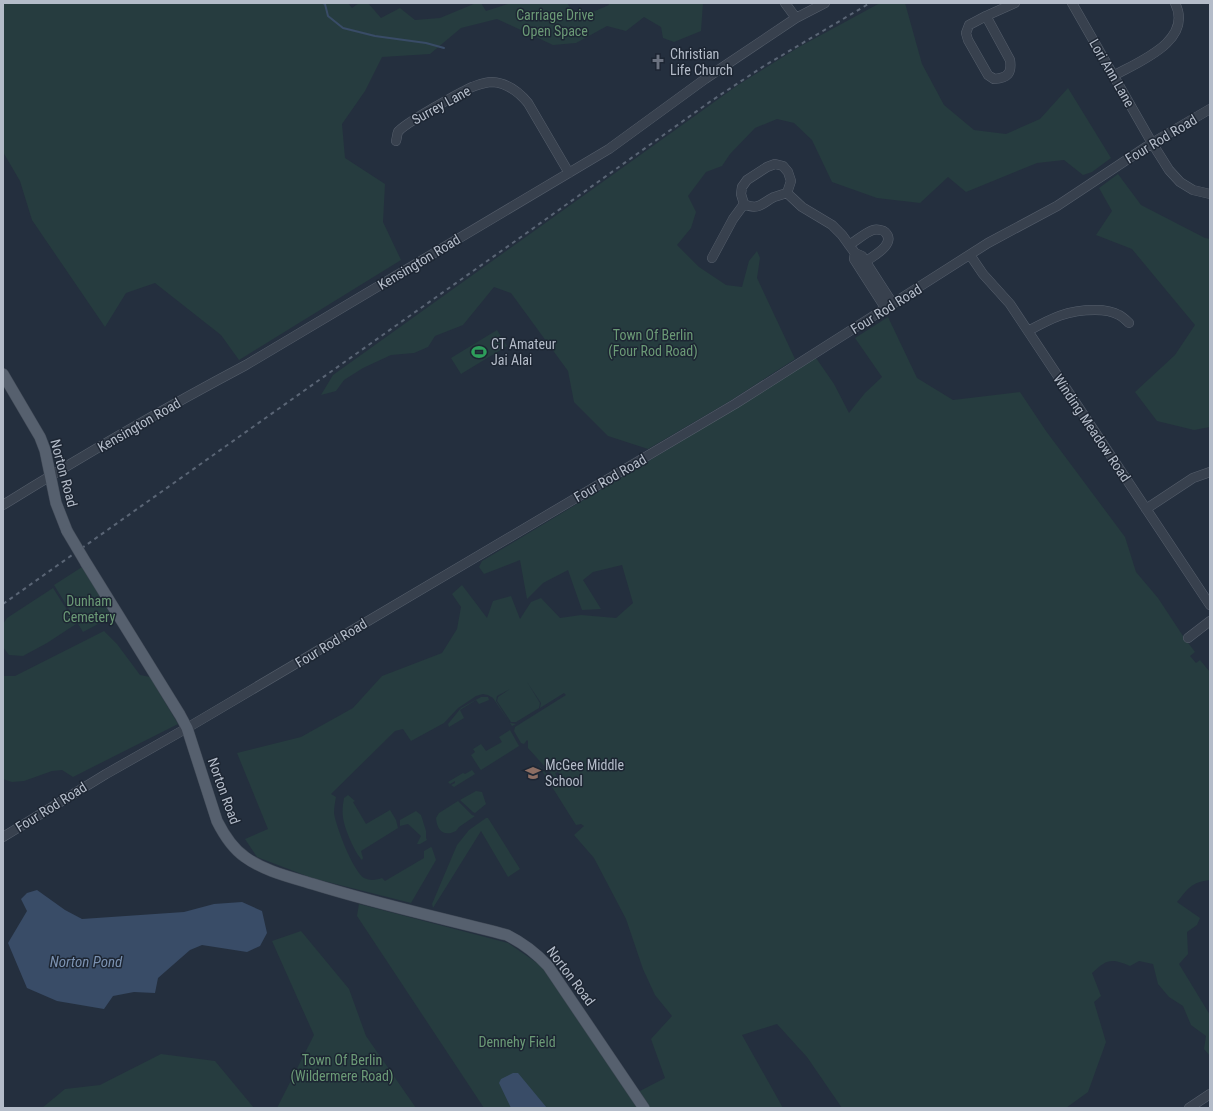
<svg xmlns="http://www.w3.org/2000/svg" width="1213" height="1111" viewBox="0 0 1213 1111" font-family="'Roboto Condensed',sans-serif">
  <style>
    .green { fill: #263c3f }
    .water { fill: #394c67 }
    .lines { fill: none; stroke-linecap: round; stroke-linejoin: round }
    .stream { stroke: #394c67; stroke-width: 2 }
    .minor-casing { stroke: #565f6c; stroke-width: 10 }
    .major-casing { stroke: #414a57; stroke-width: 12 }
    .minor { stroke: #38414e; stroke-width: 9 }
    .major { stroke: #56606e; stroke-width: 11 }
    .rail { stroke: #5a6575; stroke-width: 2; stroke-dasharray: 4 4; stroke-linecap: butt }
    .major-bridge-casing { stroke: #414a57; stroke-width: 12; stroke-linecap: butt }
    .major-bridge { stroke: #56606e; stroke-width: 11 }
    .labels { text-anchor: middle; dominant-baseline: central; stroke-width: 3; stroke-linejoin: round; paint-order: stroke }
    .park-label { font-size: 14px; fill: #6b9a76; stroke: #1d2633 }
    .poi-label { font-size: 14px; fill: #b4bcc9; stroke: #1d2633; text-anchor: start }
    .street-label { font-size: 14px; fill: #b4bcc9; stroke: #1d2633 }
    .water-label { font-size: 15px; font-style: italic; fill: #7c92b1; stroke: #1d2633 }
  </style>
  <rect width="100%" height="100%" fill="#242f3e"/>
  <!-- green -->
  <path class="green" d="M3,3H348L352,8L359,3H368L381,18L400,8L415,20L440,18L476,3H481L486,11L511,3H567L574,13L595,11L609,5L608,3H703L701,31L674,42L663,38L661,27L644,17L626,31L607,26L576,43L553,45L497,19L461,28L430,54L382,57L365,91L342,124L345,158L385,184L383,222L401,260L239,360L221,335L155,283L126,293L105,327L32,220L20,181L3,152Z
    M880,3H905L922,64L944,105L974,130L1006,134L1040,119L1068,88L1111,158L1092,172L1083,175L1064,160L1037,163L966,192L948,177L920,203L877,198L832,182L812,140L794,123L777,119L755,128L730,154L722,166L706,172L688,196L696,212L691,228L677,245L699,267L726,285L742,287L749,261L757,251L760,258L757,278L795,359L730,401L648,449L608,436L574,402L568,371L511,293L494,287L463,325L435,336L428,347L414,353L391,355L363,368L344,380L336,391L321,395L333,375L738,85L799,47Z
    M1118,174L1141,205L1205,238L1210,239V427L1194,430L1157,421L1135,392L1175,355L1195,325L1132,249L1096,235L1112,211L1099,188Z
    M888,317L917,378L953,400L1020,392L1046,431L1125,537L1136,572L1158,598L1183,636L1195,652L1190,656L1196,663L1200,660L1210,672V880C1191,882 1188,889 1177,902L1200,918L1197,925L1187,932L1188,954L1179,964L1210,1015V1056L1204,1049L1206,1036L1191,1025L1183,1006L1169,997L1158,984L1153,964L1139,961L1130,966C1111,958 1107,959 1092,973L1101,996L1094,1002L1106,1042L1088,1092L1066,1108H842L807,1057L777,1024L742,1035L783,1108H649L638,1092L665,1078L651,1039L672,1016L655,995L643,969L626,919L594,858L574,835L584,826L581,824L576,825L537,763L556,785L562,779L558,772L555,773L557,777L556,779L528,748V741L527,740L524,744L521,743L514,731L515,727L566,695L564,693L540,708L541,703L527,682L540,703L539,708L516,722H511L497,701L498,697L510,689L497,696L496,701L510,723L516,724L512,726L493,698L488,695L483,694L476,696L458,708L444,723L411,741L403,729L395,731L331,794L336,797C335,802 334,808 334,813C336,827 353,871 364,878C370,881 377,880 382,878L385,881L424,858V851L431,847L432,848L436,860L411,903L312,878L257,857L245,839L268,829L237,753L301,737L353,708L382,676L442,653L457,629L461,607L452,594L462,585L487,618L493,601L511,596L520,619L531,602L541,598L560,618L581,615L616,618L633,603L622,565L593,572L583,580L601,609L582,610L568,570L543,583L527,599L520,560L484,574L479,567L482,561L677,444L816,358L834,384L849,413L865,393L882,377L855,338Z
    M497,330L507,346L461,374L451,358Z
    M82,567L113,616L83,632L54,585Z
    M53,588L76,624L47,643L23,656L9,655L3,647V624L7,618Z
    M104,631L117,644L140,675L150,677L178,724L73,777L62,770L52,771L24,781L12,782L3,779V676H15Z
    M481,697H488L489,700L479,704L476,700L460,710L464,718L449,727L448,724L461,708Z
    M510,730L519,746L481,770L480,769L471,755L475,752L473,749L481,744L486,751L502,742L499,737Z
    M472,770L475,774L454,787L451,785L455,783V781L450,784L448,782L463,773L465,774Z
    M476,791L482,792L486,804L475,813L473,812L460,800Z
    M348,795L355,801L353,802L366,824L390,810L396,820L398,828L361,851L363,858L362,860C355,853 344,828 343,817C342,810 343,804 344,798Z
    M458,801L472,815L475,816L459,827L456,831C444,837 437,831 436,818L439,813Z
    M416,811L421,815L426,831V838L427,840L420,844H417L421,836L408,824L400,826V820Z
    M486,818H488L520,869L508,877L481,831L433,908L432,904L457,845L469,830Z
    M359,904L508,943L543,967L639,1108H484L357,916Z
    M301,931L349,989L366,1036L416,1108H277L314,1035L272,941Z
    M161,1054L215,1061L254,1108H42L65,1089L100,1085Z"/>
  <!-- water -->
  <path class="water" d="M37,890L65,910L82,919L184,912L214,904L242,902L262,911L267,933L260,946L247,952L202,945L190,950L158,978L155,993L134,992L113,996L104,1009L57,1001L27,988L8,943L27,911L21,899L27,893Z
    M513,1073H518L547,1108H511L499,1083L501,1079Z"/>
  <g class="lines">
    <!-- stream -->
    <path class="stream" d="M323,3L325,4L328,16L343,28L375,36L426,43L444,48"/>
    <!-- minor casing -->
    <g class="minor-casing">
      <path id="minor" d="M785,3L796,18
        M1072,3L1152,143L1169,170L1180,182L1193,190L1210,194
        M986,16L1010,60C1012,73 1008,78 994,79L988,75L968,40L966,33L969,25Z
        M986,16L1015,3
        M1113,76C1138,62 1194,41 1175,3
        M396,141C397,138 397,134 398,132C403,124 461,92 472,87C478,85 485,82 492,82C508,83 519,92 528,103L569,173
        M787,193C783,194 778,196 774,197C762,203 759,211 744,204L741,194L742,187L747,180L767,167L775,164L783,166L788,172L791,181L787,193L802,207L832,225L842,235L855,253
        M849,245C856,241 866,232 873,230C877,229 883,230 885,232C897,244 873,256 865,262
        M970,255L983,274L1010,304L1210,605
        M712,258L733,219L744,204
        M886,309L854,259L855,253L862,256L893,304
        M1028,331C1052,318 1067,310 1095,310C1103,310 1112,311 1119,315C1123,317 1126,320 1129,323
        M3,505C82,456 163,409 246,365L609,149L705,79L796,18L825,3
        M1146,509L1193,478L1210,472
        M1188,638L1210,621
        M3,837L106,774L187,728L735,404L988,243L1057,206L1152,143L1210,109
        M1189,1108L1210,1094"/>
    </g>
    <!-- major casing -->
    <g class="major-casing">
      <path id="major" d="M3,374L40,437L45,450L56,503L67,531
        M86,563L180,715L187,728L217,821C224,835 232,848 245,857C264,871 290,877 313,884C377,904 442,918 507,935C523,943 536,953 548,966L644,1108"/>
    </g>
    <!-- minor -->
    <use href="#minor" class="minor"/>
    <!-- major -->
    <use href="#major" class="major"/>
    <!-- rail -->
    <path class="rail" d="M3,604L521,237L711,101L764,66L870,3"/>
    <!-- major-bridge casing -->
    <g class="major-bridge-casing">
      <path id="major-bridge" d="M67,531L86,563"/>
    </g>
    <!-- major-bridge -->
    <use href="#major-bridge" class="major-bridge"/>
  </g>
  <!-- icons -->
  <defs>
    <g id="church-bare" transform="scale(1.2)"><path d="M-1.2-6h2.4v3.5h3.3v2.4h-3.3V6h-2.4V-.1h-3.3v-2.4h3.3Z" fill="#6b7280" stroke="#1d2633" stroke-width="2.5" paint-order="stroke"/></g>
    <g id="stadium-bare" transform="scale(1.2)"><path d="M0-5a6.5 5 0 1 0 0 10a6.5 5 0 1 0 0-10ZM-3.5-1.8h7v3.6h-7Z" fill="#2e9e5b" stroke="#1d2633" stroke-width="2.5" paint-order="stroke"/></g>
    <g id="school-bare" transform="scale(1.2)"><path d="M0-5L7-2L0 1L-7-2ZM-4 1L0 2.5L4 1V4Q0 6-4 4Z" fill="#8d6e63" stroke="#1d2633" stroke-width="2.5" paint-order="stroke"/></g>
  </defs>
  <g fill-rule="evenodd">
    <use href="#church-bare" x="658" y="62"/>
    <use href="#stadium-bare" x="479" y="352"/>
    <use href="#school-bare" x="533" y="773"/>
  </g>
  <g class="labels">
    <!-- park labels -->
    <g class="park-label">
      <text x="555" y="15">Carriage Drive<tspan x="555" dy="16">Open Space</tspan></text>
      <text x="653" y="335">Town Of Berlin<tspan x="653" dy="16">(Four Rod Road)</tspan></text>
      <text x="89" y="601">Dunham<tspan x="89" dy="16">Cemetery</tspan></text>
      <text x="517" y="1042">Dennehy Field</text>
      <text x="342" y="1060">Town Of Berlin<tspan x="342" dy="16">(Wildermere Road)</tspan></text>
    </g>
    <!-- poi labels -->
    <g class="poi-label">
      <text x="670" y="54">Christian<tspan x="670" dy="16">Life Church</tspan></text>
      <text x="491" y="344">CT Amateur<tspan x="491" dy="16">Jai Alai</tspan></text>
      <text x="545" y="765">McGee Middle<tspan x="545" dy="16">School</tspan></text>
    </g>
    <!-- street labels -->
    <g class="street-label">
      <text transform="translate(1112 73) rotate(60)">Lori Ann Lane</text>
      <text transform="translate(441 105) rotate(-29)">Surrey Lane</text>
      <text transform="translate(1161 139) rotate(-31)">Four Rod Road</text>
      <text transform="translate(419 262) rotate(-31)">Kensington Road</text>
      <text transform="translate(886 309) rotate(-32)">Four Rod Road</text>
      <text transform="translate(139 425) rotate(-30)">Kensington Road</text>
      <text transform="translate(1092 428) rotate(56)">Winding Meadow Road</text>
      <text transform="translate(64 473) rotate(75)">Norton Road</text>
      <text transform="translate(610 478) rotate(-30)">Four Rod Road</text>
      <text transform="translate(331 643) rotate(-31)">Four Rod Road</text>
      <text transform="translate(224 791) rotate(70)">Norton Road</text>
      <text transform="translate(51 807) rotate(-32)">Four Rod Road</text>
      <text transform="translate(571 976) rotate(53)">Norton Road</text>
    </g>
    <!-- water labels -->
    <g class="water-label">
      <text x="86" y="962">Norton Pond</text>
    </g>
  </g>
  <!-- border -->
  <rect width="1213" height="1111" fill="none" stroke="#b4bcc9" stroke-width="8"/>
</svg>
